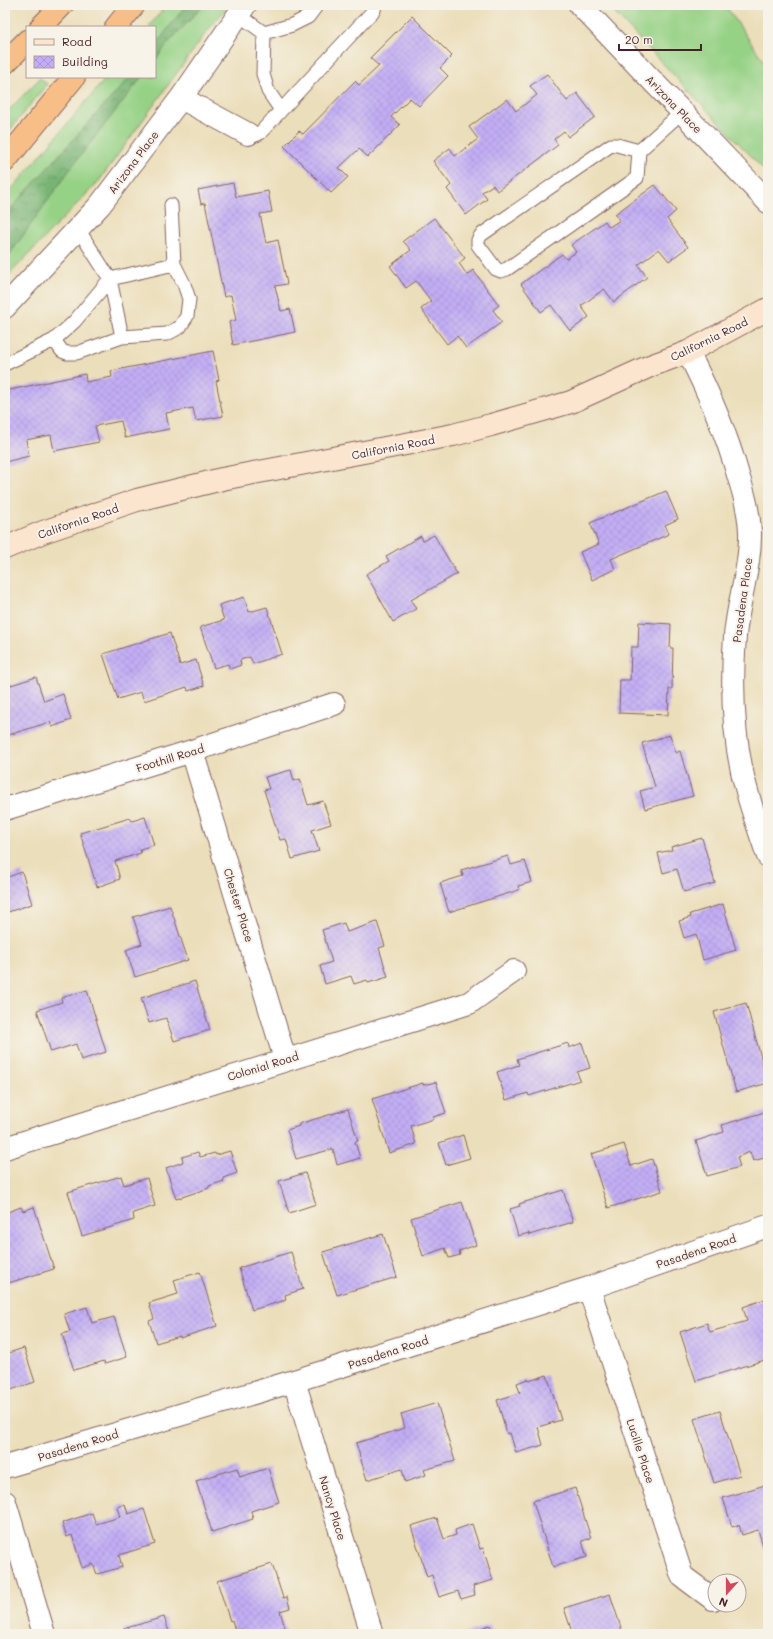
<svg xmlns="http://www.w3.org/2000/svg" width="773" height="1639" viewBox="0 0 773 1639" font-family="Mali,sans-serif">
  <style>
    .grass { fill: #96d286; stroke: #707858 }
    .forest { fill: url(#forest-crowns); stroke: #616a4f }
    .building { fill: url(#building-cross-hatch) }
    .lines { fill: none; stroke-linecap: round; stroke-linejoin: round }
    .service-casing { stroke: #82625d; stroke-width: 15 }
    .minor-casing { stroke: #82625d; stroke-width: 24 }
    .secondary-casing { stroke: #82625d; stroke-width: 24 }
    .motorway-casing { stroke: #82625d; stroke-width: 24 }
    .service { stroke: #fff; stroke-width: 13 }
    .minor { stroke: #fff; stroke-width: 22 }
    .secondary { stroke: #fce5cf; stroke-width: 22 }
    .motorway { stroke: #f7be87; stroke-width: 22 }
    .labels { text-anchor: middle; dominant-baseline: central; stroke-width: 4; stroke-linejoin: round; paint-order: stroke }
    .street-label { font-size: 11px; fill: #4a1f2b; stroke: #f7f3e8 }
  </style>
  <defs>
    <pattern id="forest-crowns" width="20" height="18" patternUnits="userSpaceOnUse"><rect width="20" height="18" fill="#78b473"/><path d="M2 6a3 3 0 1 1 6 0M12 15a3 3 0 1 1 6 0" fill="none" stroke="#64925f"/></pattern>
    <pattern id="building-cross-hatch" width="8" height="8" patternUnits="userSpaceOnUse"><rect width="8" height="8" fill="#c3aef5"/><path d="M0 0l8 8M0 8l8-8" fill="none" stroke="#a995d2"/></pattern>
  </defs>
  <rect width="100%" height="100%" fill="#f7f3e8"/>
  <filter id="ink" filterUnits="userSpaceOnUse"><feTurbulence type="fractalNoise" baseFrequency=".025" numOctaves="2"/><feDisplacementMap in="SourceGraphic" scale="8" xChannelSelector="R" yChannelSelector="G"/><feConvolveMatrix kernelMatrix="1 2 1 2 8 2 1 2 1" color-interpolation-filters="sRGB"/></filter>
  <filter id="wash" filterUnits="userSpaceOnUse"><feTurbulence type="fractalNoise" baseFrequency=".012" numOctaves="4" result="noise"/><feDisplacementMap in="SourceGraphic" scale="16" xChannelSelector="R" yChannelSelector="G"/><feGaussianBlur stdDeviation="0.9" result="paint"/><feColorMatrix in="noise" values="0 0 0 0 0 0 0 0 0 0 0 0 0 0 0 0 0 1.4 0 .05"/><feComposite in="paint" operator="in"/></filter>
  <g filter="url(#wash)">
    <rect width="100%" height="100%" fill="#ebdeba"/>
    <!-- grass -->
    <path class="grass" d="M166,5H229L205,34L99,181L5,279V197L107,77H155V27H149Z
      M607,5H725L768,67V174Z
      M40,78L47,84L5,136V114Z"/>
    <!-- forest -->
    <path class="forest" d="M186,5H204L168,43L155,61V46Z
      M130,77H142L73,165L5,261V215Z"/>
    <g id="blocks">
      <!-- building -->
      <path class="building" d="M412,16L452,56L440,68L448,76L419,106L410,98L391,117L400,125L368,157L359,149L339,168L348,177L331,193L284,146L299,131L303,134L355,81L359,85L379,66L370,58Z
        M547,74L567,101L577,93L595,117L568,137L564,131L554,139L558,145L497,191L493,185L482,192L487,199L466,215L447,189L451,185L433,161L450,148L455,156L478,139L469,127L507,99L516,111L537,95L530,86Z
        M233,183L236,197L268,191L272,212L260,214L266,243L278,240L287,284L275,286L281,311L290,309L295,332L233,345L229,322L236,320L231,295L224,297L205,203L201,204L198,190Z
        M655,185L676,211L667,219L688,247L669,261L659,249L638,265L647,277L614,302L604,289L581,306L589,317L570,331L551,305L541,312L521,284L562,254L566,259L576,252L571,245L605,221L609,227L620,220L615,214Z
        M434,218L465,258L459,263L467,275L473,270L499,305L493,310L502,322L466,348L457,336L447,344L421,309L431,301L416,281L406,288L390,266L411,250L403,241Z
        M213,351L219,380L216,381L223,416L196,421L193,408L166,413L169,429L125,438L121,421L95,426L99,442L54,451L51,435L26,440L29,456L5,462V391L85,374L86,382L112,377L111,371Z
        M666,491L678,519L665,525L669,534L611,559L615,569L592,580L580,552L599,544L590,523Z
        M434,535L457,574L411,600L416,609L393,622L366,574L389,561L386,556L421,536L423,541Z
        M244,597L249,612L267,607L282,654L253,664L250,657L240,660L241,665L230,669L228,664L214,668L200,627L224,620L219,605Z
        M639,622L671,624L670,648H673L672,689H669L668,715L619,713L620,680H630L631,647H638Z
        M170,633L180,665L196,660L204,686L188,691L187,687L144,701L141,692L118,699L103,654Z
        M36,677L44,701L63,694L71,720L52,727L50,722L5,736V687Z
        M670,735L676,753L680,751L693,796L645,809L640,791L655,787L642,743Z
        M291,770L294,781L300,779L308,805L323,801L331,824L312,830L319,851L292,859L286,839L280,840L264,790L269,789L265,777Z
        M145,817L154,845L140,849L141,853L115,861L120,879L97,887L80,833L130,818L132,821Z
        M702,838L715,883L684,892L677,869L663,873L658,853L672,850L671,847Z
        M508,856L511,865L525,861L532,882L518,886L519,890L449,912L440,883L463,876L461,870Z
        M22,872L32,904L5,913V878Z
        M723,904L736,950L703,960L696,934L684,938L679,921L691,917L690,914Z
        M170,906L188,960L135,977L126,950L142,944L133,917Z
        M377,922L385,946L379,948L388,977L368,983L367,980L354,984L351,976L325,984L320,966L332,962L322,930L344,923L347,932Z
        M195,981L210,1030L174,1041L166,1018L149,1023L141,998Z
        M87,990L106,1052L81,1060L76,1044L51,1052L37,1010L62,1002L61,998Z
        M746,1003L768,1083L736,1092L714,1012Z
        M568,1043L569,1048L582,1043L590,1068L577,1072L580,1080L529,1096L528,1093L506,1100L497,1072L519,1065L517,1059Z
        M436,1082L446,1113L433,1117L434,1119L411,1126L416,1144L389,1153L372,1099L423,1083V1085Z
        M348,1109L358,1141L355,1142L360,1158L337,1165L333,1149L296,1159L287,1130L299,1126V1124Z
        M768,1111V1157L753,1161L750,1152L737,1157L740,1167L707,1176L696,1141L724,1132L722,1125Z
        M463,1135L470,1158L446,1165L439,1143Z
        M624,1144L631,1166L652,1159L662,1191L608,1208L591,1154Z
        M230,1151L237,1173L223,1178L224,1181L209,1186V1188L176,1199L166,1168L183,1162L182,1157L198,1152L200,1157L215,1153L216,1155Z
        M305,1173L316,1204L289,1213L279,1181Z
        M121,1176L124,1185L147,1178L155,1206L133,1213L134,1220L82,1236L68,1192Z
        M563,1190L573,1222L529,1235V1233L518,1236L510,1209L520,1206L519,1204Z
        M462,1202L476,1245L459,1251L460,1255L449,1258L445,1248L423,1256L411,1218Z
        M21,1207L23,1211L34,1207L54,1269L5,1284V1235L7,1234L5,1229V1213Z
        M383,1234L397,1277L337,1295L323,1252Z
        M291,1252L303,1289L285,1295L286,1300L252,1310L239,1268Z
        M200,1272L217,1326L180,1338V1336L156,1343L149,1321L154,1319L149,1303L178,1294L174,1280Z
        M768,1298V1359L696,1381L680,1332L707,1323L710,1332L747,1321L743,1307Z
        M87,1307L92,1323L114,1317L127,1357L105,1364L104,1361L74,1370L62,1334L70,1332L64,1314Z
        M24,1348L35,1382L5,1392V1354Z
        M547,1375L561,1420L538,1427L543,1445L516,1453L510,1433L507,1434L497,1400L520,1393L517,1383L528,1379L529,1381Z
        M437,1403L455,1461L424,1470L426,1475L405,1482L402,1469L367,1480L356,1443L405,1428L401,1414Z
        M720,1411L740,1475L714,1483L694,1419Z
        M237,1468L240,1477L268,1468L279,1502L251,1511L253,1519L212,1532L196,1481Z
        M768,1484V1548L764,1549L758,1530L742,1535L739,1525L732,1527L723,1498Z
        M575,1488L591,1538L582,1541L587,1557L553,1567L533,1501Z
        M125,1504L128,1514L144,1509L155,1544L119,1555L122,1567L97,1574L93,1564L82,1568L72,1535L67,1537L62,1523L92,1513L96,1524L120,1517L117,1507Z
        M437,1518L444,1539L456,1535L455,1530L472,1524L480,1549L483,1548L493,1580L473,1586L475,1595L461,1599L458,1591L439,1597L432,1575L427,1577L411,1526Z
        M272,1564L283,1598L287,1597L290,1608L280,1611L287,1634H245L243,1629L235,1631L232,1620L230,1621L217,1581Z
        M610,1594L623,1634H576L575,1631L572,1632L564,1608Z
        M164,1617L170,1634H124L123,1629Z
        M490,1625L493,1634H463Z"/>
    </g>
  </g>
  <g filter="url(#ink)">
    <use href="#blocks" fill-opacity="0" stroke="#82625d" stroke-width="1"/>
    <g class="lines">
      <!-- service casing -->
      <g class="service-casing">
        <path id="service" d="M239,15L264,33L292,25L308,17L317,5
          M264,33L263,74L268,91L281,110
          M248,134L256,135L260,133L374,10L375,5
          M639,151L617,145H611L481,235L478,240V245L496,269L501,271L507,269L637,178L639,151L682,112
          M122,337L110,279L174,264
          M54,340L62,351L67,353H77L122,337L167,334L180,327L187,316L189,299L184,284L174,264L171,205
          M5,364L54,340L74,322L110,279L78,229"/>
      </g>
      <!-- minor casing -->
      <g class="minor-casing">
        <path id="minor" d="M580,5L768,202
          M181,98L248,134
          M5,307L100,205L181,98L245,5
          M688,352C708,391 726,432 738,475C744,493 749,511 750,531C751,566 738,601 735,636C731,688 733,745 748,795C754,816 761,836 768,856
          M192,751L285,1059
          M5,809L192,751L334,704
          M5,1148L469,1003L514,971
          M589,1288L682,1576L713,1599
          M294,1381L372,1634
          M5,1467L294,1381L589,1288L768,1226
          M5,1502L44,1634"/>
      </g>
      <!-- secondary casing -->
      <g class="secondary-casing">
        <path id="secondary" d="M5,548L43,532L137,500L222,479L453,435L491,425L571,402L650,366L688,352L768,309"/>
      </g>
      <!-- motorway casing -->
      <g class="motorway-casing">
        <path id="motorway" d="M41,27L62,5
          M116,27L134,5
          M5,63L27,41
          M5,161L74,77"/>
      </g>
      <!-- service -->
      <use href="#service" class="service"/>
      <!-- minor -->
      <use href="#minor" class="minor"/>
      <!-- secondary -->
      <use href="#secondary" class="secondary"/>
      <!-- motorway -->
      <use href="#motorway" class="motorway"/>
    </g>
  </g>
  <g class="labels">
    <!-- street labels -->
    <g class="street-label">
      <text transform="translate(674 104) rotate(46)">Arizona Place</text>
      <text transform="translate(133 162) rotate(-53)">Arizona Place</text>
      <text transform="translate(709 339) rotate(-26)">California Road</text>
      <text transform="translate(393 447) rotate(-11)">California Road</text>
      <text transform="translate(78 521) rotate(-19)">California Road</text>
      <text transform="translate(742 600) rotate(-82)">Pasadena Place</text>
      <text transform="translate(170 758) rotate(-17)">Foothill Road</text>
      <text transform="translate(239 905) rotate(73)">Chester Place</text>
      <text transform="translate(263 1066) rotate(-17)">Colonial Road</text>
      <text transform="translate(696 1251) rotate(-19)">Pasadena Road</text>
      <text transform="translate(388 1352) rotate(-18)">Pasadena Road</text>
      <text transform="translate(78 1445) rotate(-17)">Pasadena Road</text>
      <text transform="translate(641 1451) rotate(72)">Lucille Place</text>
      <text transform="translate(333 1508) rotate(73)">Nancy Place</text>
    </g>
  </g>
  <!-- margin -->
  <rect width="773" height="1639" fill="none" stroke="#f7f3e8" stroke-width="20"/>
  <!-- legend -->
  <rect x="26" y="26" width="130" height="52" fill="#f7f3e8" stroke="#b29e9c"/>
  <rect x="34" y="39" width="20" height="6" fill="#fce5cf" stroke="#b29e9c"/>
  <text x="62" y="46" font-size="12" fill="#4a1f2b">Road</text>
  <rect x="34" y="56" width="20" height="12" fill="url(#building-cross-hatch)" stroke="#b29e9c"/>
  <text x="62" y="66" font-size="12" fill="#4a1f2b">Building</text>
  <!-- north arrow -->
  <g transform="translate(727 1593) rotate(201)"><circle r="19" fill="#f7f3e8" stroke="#b29e9c"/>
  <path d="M0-3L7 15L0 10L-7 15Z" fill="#d1495b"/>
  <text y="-6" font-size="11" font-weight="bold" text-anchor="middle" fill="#4a1f2b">N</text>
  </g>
  <!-- scale -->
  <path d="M619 44v6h82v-6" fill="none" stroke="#4a1f2b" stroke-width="2"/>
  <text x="625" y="44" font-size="12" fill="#4a1f2b" stroke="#f7f3e8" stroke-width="3" paint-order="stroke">20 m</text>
</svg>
